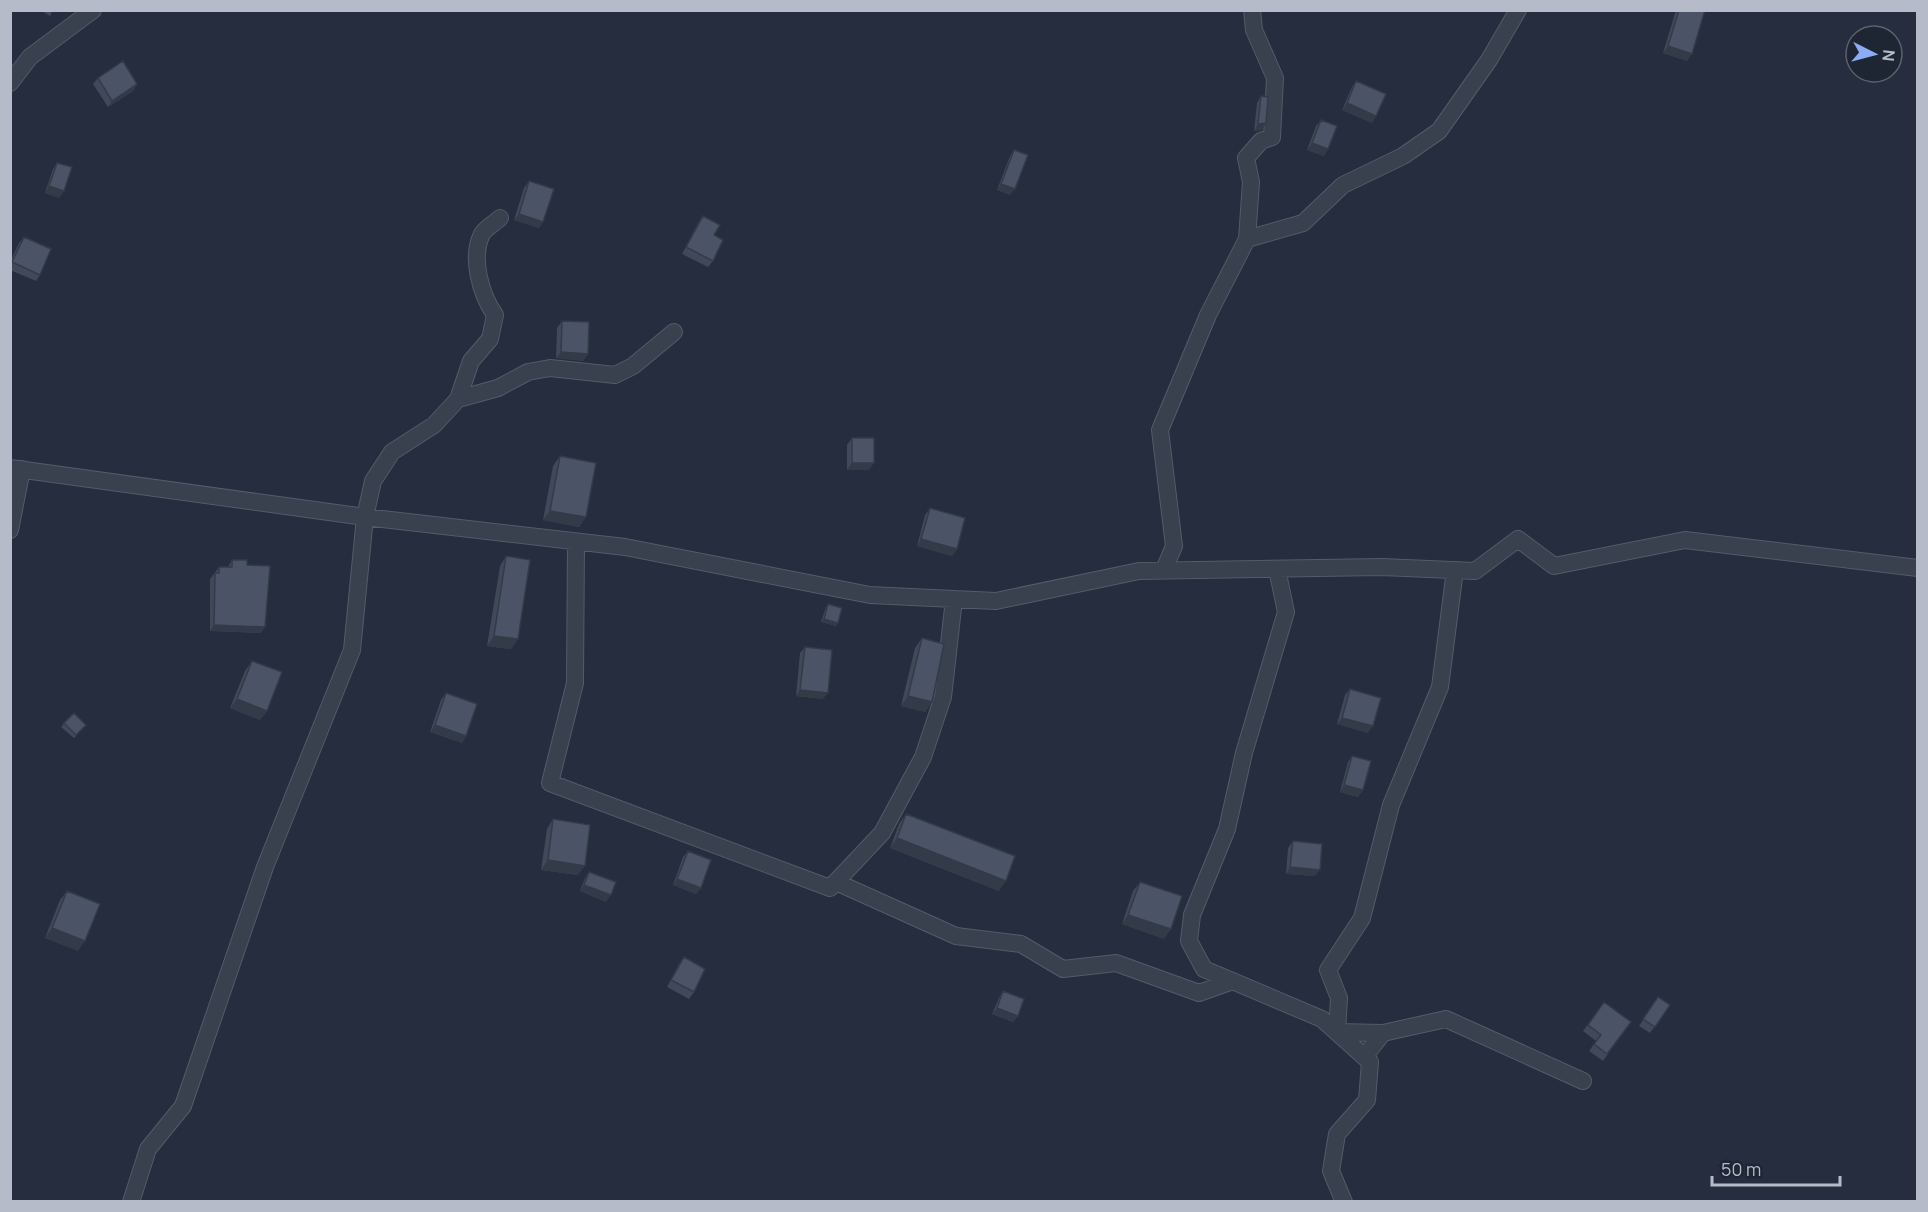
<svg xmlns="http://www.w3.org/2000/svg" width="1928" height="1212" viewBox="0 0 1928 1212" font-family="Manrope,sans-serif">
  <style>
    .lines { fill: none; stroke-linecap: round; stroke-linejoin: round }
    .street-casing { stroke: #545b69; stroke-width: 18 }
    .street { stroke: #39404e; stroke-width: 16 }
    .wall { fill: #404859 }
    .shaded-wall { fill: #343b48 }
    .building { fill: #4b5467; stroke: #343b48; stroke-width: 1.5 }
  </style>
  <rect width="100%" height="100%" fill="#252d3e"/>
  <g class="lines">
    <!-- street casing -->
    <g class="street-casing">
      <path id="street" d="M10,83L30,57L93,10
        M1247,239L1251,182L1246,158L1261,141L1272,137L1275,78L1254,30L1252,10
        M458,399L498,388L528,372L550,368L615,375L633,366L674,332
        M10,468L365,517L625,547L870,595L996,601L1139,571L1382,567L1475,571L1518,539L1554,566L1685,540L1918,568
        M10,530L22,469
        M576,542L575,683L550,783L830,888L882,833L923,757L943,697L954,599
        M1277,569L1286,612L1244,753L1227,829L1192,915L1189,941L1204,969L1322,1019L1370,1062L1367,1100L1337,1134L1331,1171L1344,1202
        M1164,570L1174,546L1160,430L1208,315L1247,239L1303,223L1343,185L1403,156L1439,131L1489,60L1518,10
        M836,882L956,936L1021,944L1063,969L1116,963L1199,993L1233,981
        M1383,1033L1446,1019L1583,1081
        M1364,1057L1383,1033L1337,1032L1339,998L1328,970L1362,918L1391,805L1440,687L1455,570
        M131,1202L148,1149L183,1106L265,867L352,650L365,517L373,481L392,452L434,425L458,399L471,361L490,339L495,315C481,295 470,258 482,234C485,228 495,223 500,218"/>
    </g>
    <!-- street -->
    <use href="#street" class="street"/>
  </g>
  <!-- wall -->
  <path class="wall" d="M40,10H53L50,16Z
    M1676,10H1705L1687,61L1663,53Z
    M98,78L137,84L133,91L108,107L93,84Z
    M1356,81L1376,116L1372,123L1342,110L1352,87Z
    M1261,96L1266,123L1262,130L1254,131L1257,103Z
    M1321,120L1324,156L1307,150L1316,126Z
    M1014,150L1010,195L997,190L1010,156Z
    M57,163L64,191L59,198L45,193L53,169Z
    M529,181L543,222L539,228L514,220L524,188Z
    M703,216L714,235L713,261L708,267L682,254L698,223Z
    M24,237L40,275L36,281L10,270V262L19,243Z
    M562,321L588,354L583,361L556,358L557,328Z
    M852,438L869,470H847V445Z
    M560,456L586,517L579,527L543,520L553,466Z
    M930,508L957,549L952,556L917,546L925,515Z
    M506,556L518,639L511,649L487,646L500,566Z
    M232,560L247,565L261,633L210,631V579L219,567H228Z
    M828,604L838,623L836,626L821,622L826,607Z
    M922,638L932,702L925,712L901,706L915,648Z
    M805,647L823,699L796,696L800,653Z
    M252,661L267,711L260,720L230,708L245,671Z
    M1350,689L1368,733L1337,724L1345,695Z
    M446,693L466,736L462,743L430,732L441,700Z
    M64,723L86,725L74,738L61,727Z
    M1352,756L1363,790L1358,797L1340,792L1348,762Z
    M906,814L999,891L890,848L899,824Z
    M553,819L578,875L541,870L547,829Z
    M1293,841L1315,876L1286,874L1288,848Z
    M688,851L701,888L696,894L673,885L683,857Z
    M589,872L606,902L580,891L585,878Z
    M1140,882L1164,939L1122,924L1133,891Z
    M67,891L78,951L45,938L60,900Z
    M684,957L694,992L689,999L667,987L679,964Z
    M1003,991L1018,1016L1013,1022L992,1014L999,998Z
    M1658,997L1670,1005L1650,1033L1639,1026Z
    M1604,1002L1631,1022L1603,1061L1589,1051L1596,1041L1583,1031Z"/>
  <!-- shaded-wall -->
  <path class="shaded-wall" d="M1668,46L1692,54L1687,61L1663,53Z
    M137,84L133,91L108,107L112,101Z
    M1347,103L1376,116L1372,123L1342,110Z
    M1266,123L1262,130L1254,131L1258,124Z
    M1312,143L1328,149L1324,156L1307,150Z
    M1001,184L1015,189L1010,195L997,190Z
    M49,186L64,191L59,198L45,193Z
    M519,214L543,222L539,228L514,220Z
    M561,352L588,354L583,361L556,358Z
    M852,463H874L869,470H847Z
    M550,511L586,517L579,527L543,520Z
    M921,539L957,549L952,556L917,546Z
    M824,619L838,623L836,626L821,622Z
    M214,625L265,627L261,633L210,631Z
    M494,636L518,639L511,649L487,646Z
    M800,690L828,693L823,699L796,696Z
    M908,696L932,702L925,712L901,706Z
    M237,699L267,711L260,720L230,708Z
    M1342,718L1373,726L1368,733L1337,724Z
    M435,725L466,736L462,743L430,732Z
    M1344,785L1363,790L1358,797L1340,792Z
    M897,838L1006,881L999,891L890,848Z
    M548,860L585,866L578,875L541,870Z
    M1290,867L1320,870L1315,876L1286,874Z
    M677,879L701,888L696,894L673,885Z
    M584,885L611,895L606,902L580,891Z
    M1128,915L1171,929L1164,939L1122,924Z
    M52,928L85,941L78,951L45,938Z
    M997,1008L1018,1016L1013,1022L992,1014Z"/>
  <!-- building -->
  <path class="building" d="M1679,10H1705L1692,54L1668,46Z
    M123,61L137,84L112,101L98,78Z
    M1356,81L1386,94L1376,116L1347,103Z
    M1261,96L1268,97L1266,123L1258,124Z
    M1321,120L1337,126L1328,149L1312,143Z
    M1014,150L1028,155L1015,189L1001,184Z
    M57,163L72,167L64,191L49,186Z
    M529,181L554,189L543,222L519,214Z
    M703,216L720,225L714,235L723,240L713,261L686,247Z
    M24,237L51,249L40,275L12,262Z
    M562,321L589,322L588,354L561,352Z
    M852,438H874V463H852Z
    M560,456L596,463L586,517L550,511Z
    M930,508L965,518L957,549L921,539Z
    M506,556L530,560L518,639L494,636Z
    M232,560H247V565L270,566L265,627L214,625L215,573H219V567H232Z
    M828,604L842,608L838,623L824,619Z
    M922,638L944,644L932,702L908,696Z
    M805,647L832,650L828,693L800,690Z
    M252,661L282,672L267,711L237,699Z
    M1350,689L1381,698L1373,726L1342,718Z
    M446,693L477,704L466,736L435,725Z
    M74,713L86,725L76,735L64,723Z
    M1352,756L1371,761L1363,790L1344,785Z
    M906,814L1015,856L1006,881L897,838Z
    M553,819L590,825L585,866L548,860Z
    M1293,841L1322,844L1320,870L1290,867Z
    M688,851L711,860L701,888L677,879Z
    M589,872L616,882L611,895L584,885Z
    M1140,882L1182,896L1171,929L1128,915Z
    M67,891L100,904L85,941L52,928Z
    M684,957L705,969L694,992L671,980Z
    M1003,991L1024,999L1018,1016L997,1008Z
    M1658,997L1670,1005L1655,1027L1643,1019Z
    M1604,1002L1631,1022L1607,1054L1594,1044L1601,1035L1588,1025Z"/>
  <!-- border -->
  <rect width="1928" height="1212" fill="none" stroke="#b5bbc9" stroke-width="24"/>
  <!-- north arrow -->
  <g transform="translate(1874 54) rotate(96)"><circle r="28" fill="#1e2533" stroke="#5a616f" stroke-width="1.5"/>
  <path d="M0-4.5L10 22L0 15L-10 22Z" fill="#8dacf6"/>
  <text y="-9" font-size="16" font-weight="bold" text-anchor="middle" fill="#b5bbc9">N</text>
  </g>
  <!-- scale -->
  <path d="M1712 1176v9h128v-9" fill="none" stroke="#b5bbc9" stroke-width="3"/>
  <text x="1721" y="1176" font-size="18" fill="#b5bbc9" stroke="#1e2533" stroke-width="4.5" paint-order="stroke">50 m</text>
</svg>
